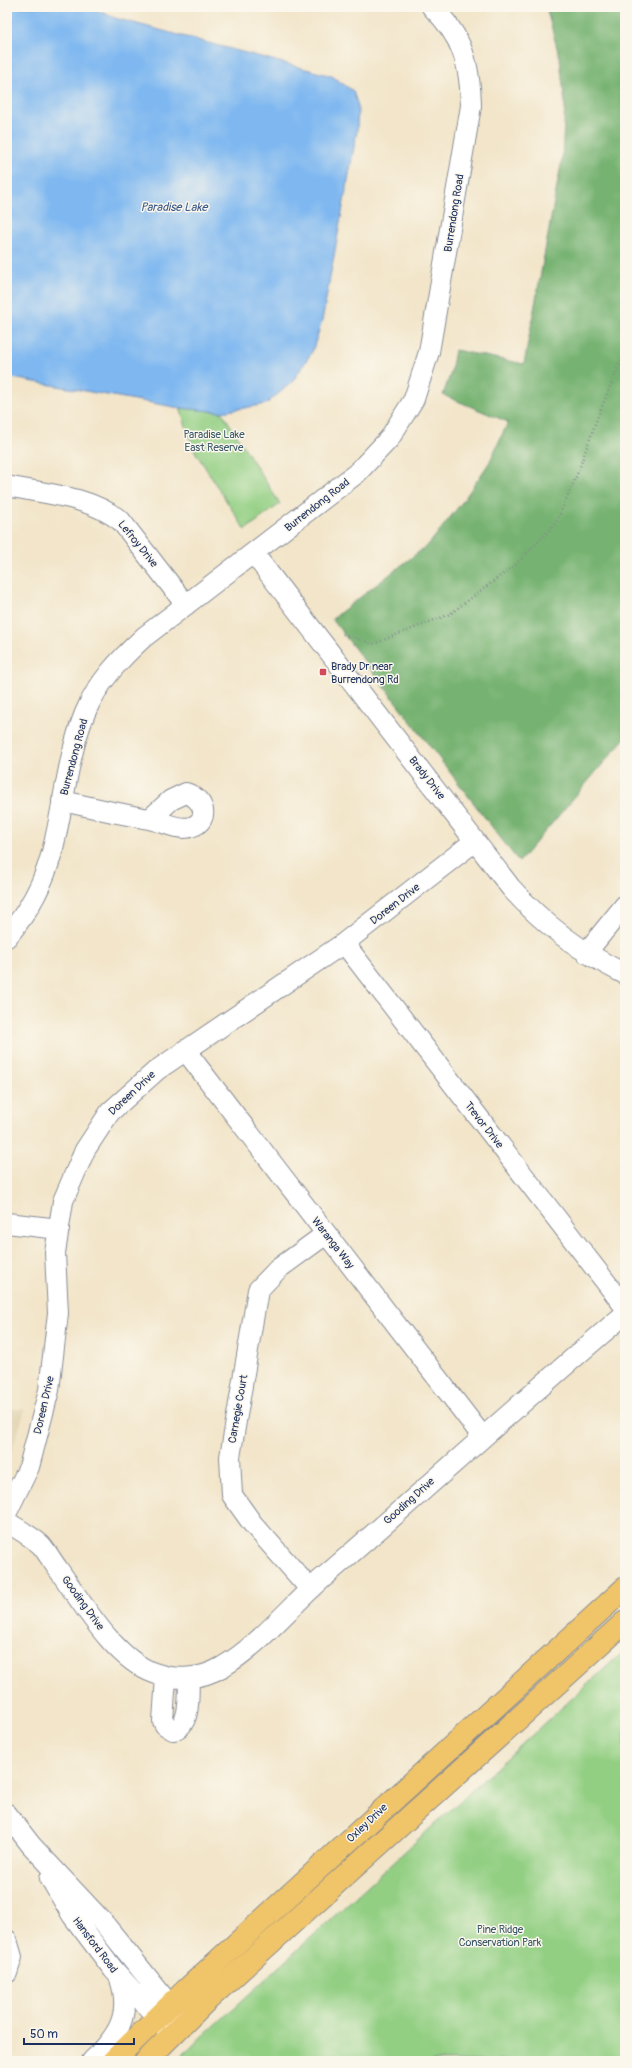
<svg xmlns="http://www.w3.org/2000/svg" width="632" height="2068" viewBox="0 0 632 2068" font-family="Pangolin,sans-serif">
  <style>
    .built { fill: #e3d7b8 }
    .green { fill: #93cf83; stroke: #577f70 }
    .forest { fill: #76b271; stroke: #487068 }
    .water { fill: #7fb8f0; stroke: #4d74a7 }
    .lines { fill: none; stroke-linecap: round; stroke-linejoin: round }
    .minor-casing { stroke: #868a94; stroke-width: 22 }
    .major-casing { stroke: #868a94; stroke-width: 24 }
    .path { stroke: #868a94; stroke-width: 2.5; stroke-dasharray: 1 3; stroke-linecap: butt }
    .minor { stroke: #fff; stroke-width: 20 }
    .major { stroke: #f0c469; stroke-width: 22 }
    .poi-dot { fill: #d1495b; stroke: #fbf7ec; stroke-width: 1.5 }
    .labels { text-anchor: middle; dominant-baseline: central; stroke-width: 3; stroke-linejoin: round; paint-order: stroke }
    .street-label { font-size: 11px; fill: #1b2f5e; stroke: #fbf7ec }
    .park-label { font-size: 11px; fill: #395767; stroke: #fbf7ec }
    .poi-label { font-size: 11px; fill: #1b2f5e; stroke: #fbf7ec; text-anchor: start }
    .water-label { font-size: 12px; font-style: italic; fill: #39588a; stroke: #fbf7ec }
  </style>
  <rect width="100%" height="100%" fill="#fbf7ec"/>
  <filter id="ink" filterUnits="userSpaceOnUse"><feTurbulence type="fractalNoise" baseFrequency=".025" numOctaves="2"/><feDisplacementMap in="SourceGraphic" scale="8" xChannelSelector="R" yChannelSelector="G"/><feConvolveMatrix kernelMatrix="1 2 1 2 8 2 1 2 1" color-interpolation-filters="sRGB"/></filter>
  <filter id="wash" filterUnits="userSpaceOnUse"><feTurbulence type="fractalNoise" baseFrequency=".012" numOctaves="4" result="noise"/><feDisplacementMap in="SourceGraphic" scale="16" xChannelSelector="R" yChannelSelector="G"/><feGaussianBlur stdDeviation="0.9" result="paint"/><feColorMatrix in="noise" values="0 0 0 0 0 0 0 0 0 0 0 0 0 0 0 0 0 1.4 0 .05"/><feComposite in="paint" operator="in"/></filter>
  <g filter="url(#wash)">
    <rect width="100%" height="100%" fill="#f2e5c9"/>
    <!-- built -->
    <path class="built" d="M7,1408L25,1410L7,1465Z"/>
    <!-- green -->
    <path class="green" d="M180,408L222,412L280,504L245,530L194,450Z
      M625,1650V2061H176Z"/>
    <!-- forest -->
    <path class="forest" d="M546,7H625V738L519,862L332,619L429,544L463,501L489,463L508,422L443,395L451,372L455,350L524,364L562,159L565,105L560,59Z"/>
    <!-- water -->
    <path class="water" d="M7,7H90L115,18L332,76L353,91L358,106L357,131L322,321L312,352L292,382L266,404L222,412L180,408L7,377Z"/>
  </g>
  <g filter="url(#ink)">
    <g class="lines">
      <!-- minor casing -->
      <g class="minor-casing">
        <path id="minor" d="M7,486C46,494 89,496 121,521L186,605
          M254,554L511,888C544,925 580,952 625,974
          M62,801C91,807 120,814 149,819C163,821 177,831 191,827C212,820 203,798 186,793L171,800L150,819
          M7,937C28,912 44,883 52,852C64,806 67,757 85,713C98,682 120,659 144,637L357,473L389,439L414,399L429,352L471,106C470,64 463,37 432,7
          M344,943L625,1307
          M586,953L625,905
          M185,1050L482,1436
          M7,1223L59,1229
          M7,1512L29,1467L49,1390L58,1313L55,1253L63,1201L85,1150L110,1112L157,1070L344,943L475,841
          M7,1522C18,1529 31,1536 41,1545C47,1552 52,1561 58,1569C82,1602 114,1659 154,1673C176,1681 202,1679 222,1667C259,1646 291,1605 324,1577C425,1490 523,1400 625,1314
          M310,1589L252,1523L232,1495L230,1457L258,1290L278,1269L326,1234
          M166,1677L163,1721L165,1725L173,1730C192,1725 188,1694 189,1678
          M7,1814L31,1845L102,1921L181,2019
          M50,1878L72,1915L113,1969L168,2031
          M7,1940L12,1957L7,1973
          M92,2061C118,2036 132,2015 120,1979"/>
      </g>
      <!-- major casing -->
      <g class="major-casing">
        <path id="major" d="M113,2061L188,1988L625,1588
          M146,2061L205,2002L625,1622"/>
      </g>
      <!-- path -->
      <path class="path" d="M615,7L625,21
        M343,634L373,644L450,614L515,565L556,523L578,472L598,416L625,351"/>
      <!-- minor -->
      <use href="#minor" class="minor"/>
      <!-- major -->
      <use href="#major" class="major"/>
    </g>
  </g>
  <!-- markers -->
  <rect class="poi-dot" x="319" y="668" width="8" height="8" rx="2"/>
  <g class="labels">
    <!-- street labels -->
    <g class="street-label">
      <text transform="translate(454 213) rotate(-81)">Burrendong Road</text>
      <text transform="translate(317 505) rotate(-38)">Burrendong Road</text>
      <text transform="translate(138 544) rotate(51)">Lefroy Drive</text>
      <text transform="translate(74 757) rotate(-75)">Burrendong Road</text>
      <text transform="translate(427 778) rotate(52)">Brady Drive</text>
      <text transform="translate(395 904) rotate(-38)">Doreen Drive</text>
      <text transform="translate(132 1093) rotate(-43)">Doreen Drive</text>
      <text transform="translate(484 1125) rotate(52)">Trevor Drive</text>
      <text transform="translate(333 1243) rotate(52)">Waranga Way</text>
      <text transform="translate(44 1405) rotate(-77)">Doreen Drive</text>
      <text transform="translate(238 1409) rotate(-80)">Carnegie Court</text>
      <text transform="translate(409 1501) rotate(-42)">Gooding Drive</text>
      <text transform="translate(83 1603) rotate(54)">Gooding Drive</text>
      <text transform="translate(367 1823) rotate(-43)">Oxley Drive</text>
      <text transform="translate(95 1945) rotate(53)">Hansford Road</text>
    </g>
    <!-- park labels -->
    <g class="park-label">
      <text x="214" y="434">Paradise Lake<tspan x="214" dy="13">East Reserve</tspan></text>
      <text x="500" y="1929">Pine Ridge<tspan x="500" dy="13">Conservation Park</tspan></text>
    </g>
    <!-- poi labels -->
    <g class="poi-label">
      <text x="331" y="666">Brady Dr near<tspan x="331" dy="13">Burrendong Rd</tspan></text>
    </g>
    <!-- water labels -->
    <g class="water-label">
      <text x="174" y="207">Paradise Lake</text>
    </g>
  </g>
  <!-- margin -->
  <rect width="632" height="2068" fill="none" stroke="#fbf7ec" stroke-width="24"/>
  <!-- scale -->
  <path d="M24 2038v6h110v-6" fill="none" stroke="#1b2f5e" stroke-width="2"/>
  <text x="30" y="2038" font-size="12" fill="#1b2f5e" stroke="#fbf7ec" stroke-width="3" paint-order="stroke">50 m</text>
</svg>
